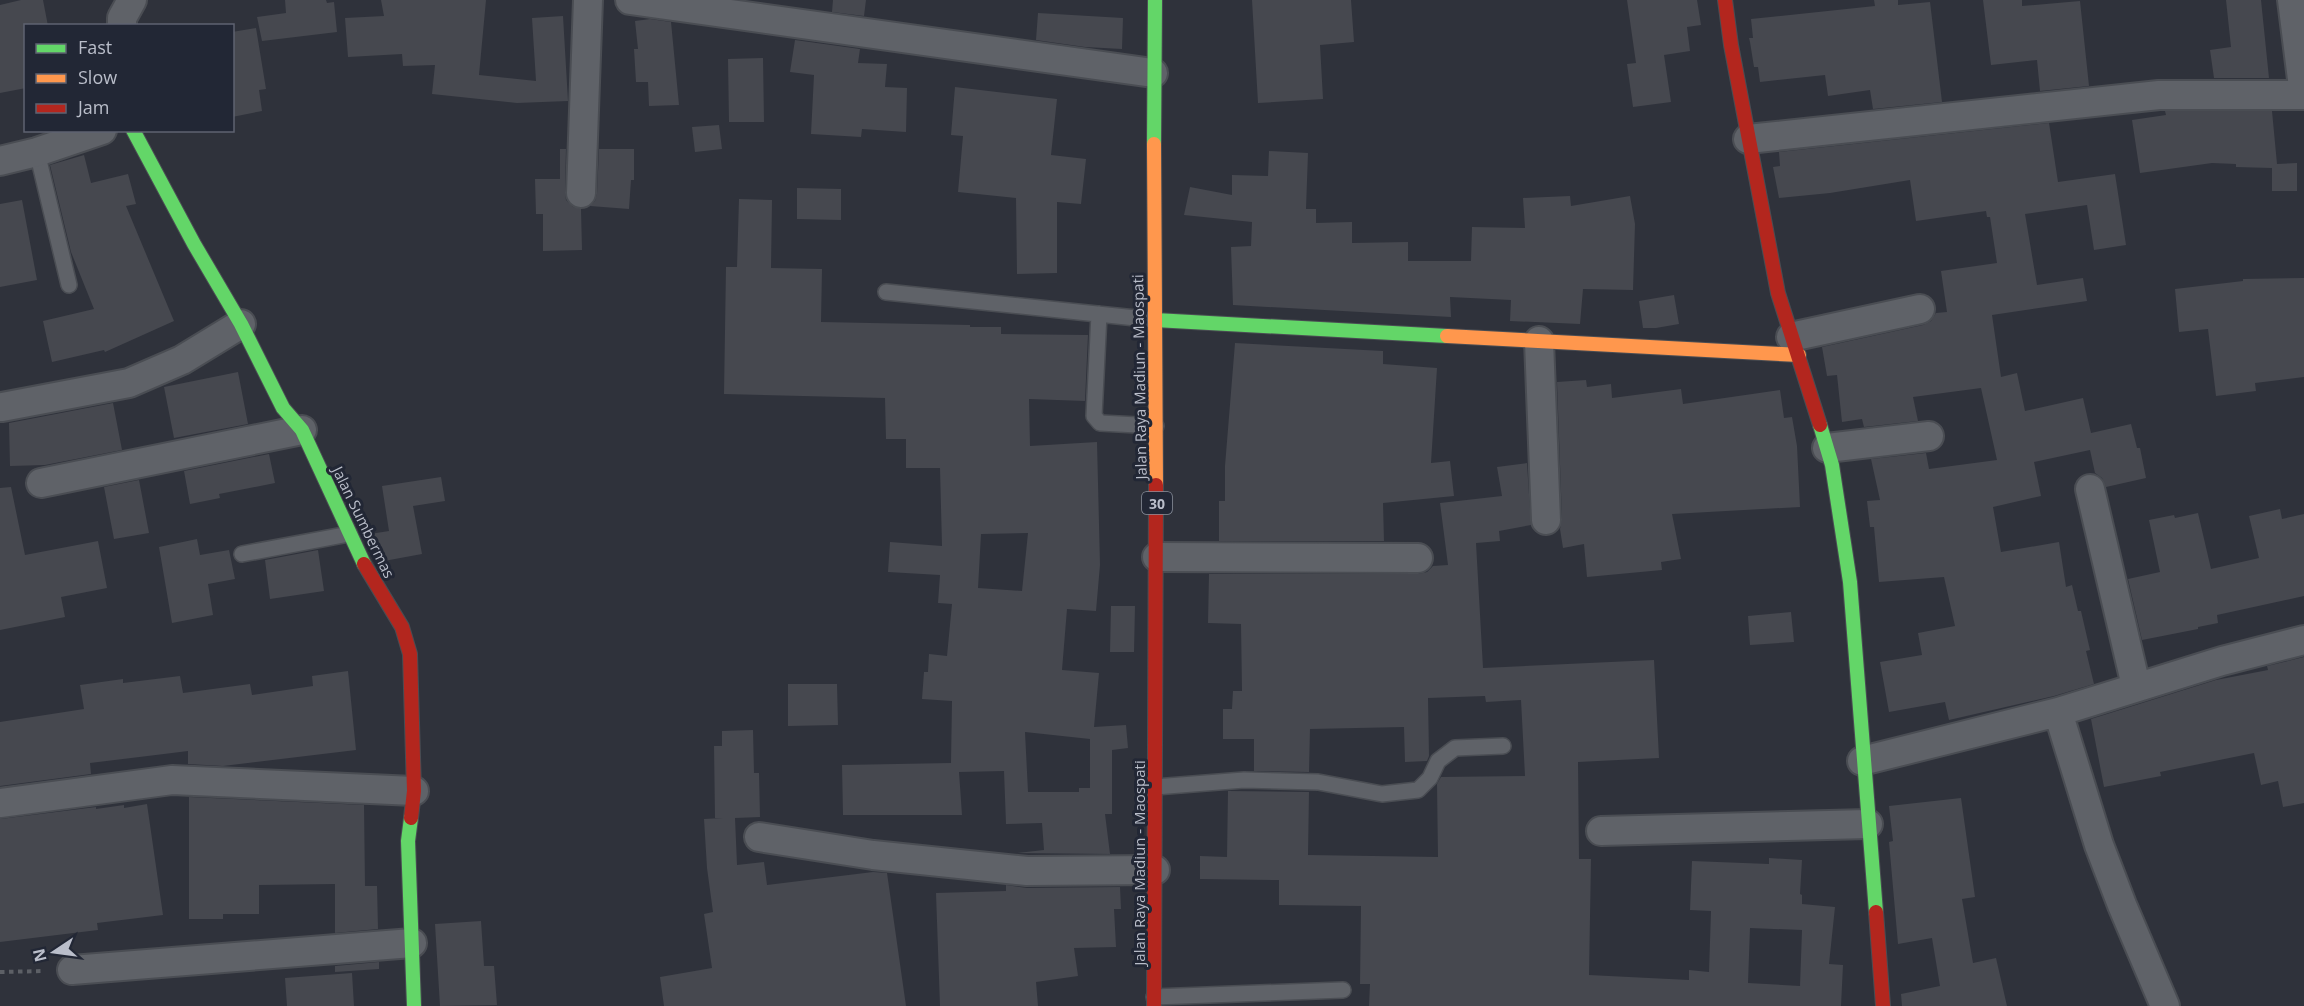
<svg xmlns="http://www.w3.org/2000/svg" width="2304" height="1006" viewBox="0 0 2304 1006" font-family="'Open Sans',sans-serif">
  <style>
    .building { fill: #46484f; fill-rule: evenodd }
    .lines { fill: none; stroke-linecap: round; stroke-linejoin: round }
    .lane-casing { stroke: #4a4d53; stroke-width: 18 }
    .street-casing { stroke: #4a4d53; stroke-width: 32 }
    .fast-casing { stroke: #4a4d53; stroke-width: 16 }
    .slow-casing { stroke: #4a4d53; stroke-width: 16 }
    .jam-casing { stroke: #4a4d53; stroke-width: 16 }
    .path { stroke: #5d6066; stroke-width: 4; stroke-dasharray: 4.5 4.5; stroke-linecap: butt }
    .lane { stroke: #5f6268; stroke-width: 15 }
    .street { stroke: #5f6268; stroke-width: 28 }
    .fast { stroke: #63d668; stroke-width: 14 }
    .slow { stroke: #ff974d; stroke-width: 14 }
    .jam { stroke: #b3261e; stroke-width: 14 }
    .labels { text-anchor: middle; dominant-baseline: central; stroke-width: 6; stroke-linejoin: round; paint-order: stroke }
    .shield { fill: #222735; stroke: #8c919d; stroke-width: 1.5 }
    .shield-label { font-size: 14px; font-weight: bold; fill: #babeca }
    .street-label { font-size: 15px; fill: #babeca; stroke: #222735 }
  </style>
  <rect width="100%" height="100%" fill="#2f323b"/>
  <!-- building -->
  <path class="building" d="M21,0H43L48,26H26V88L0,93V5Z
    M285,0H326L327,3L334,2L337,32L262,41L257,17L286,13Z
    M381,0H486L479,75L536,81L532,18L563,16L568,101L517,103L432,94L435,65L403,66L402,54L348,57L345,18L384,16Z
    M833,0H866L864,16L832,12Z
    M1252,0H1351L1354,42L1320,45L1323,99L1258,103Z
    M1627,0H1697L1701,25L1687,27L1690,51L1664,55L1671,102L1633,107L1627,64L1636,63Z
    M1874,0H1898V5L1930,2L1942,102L1873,109L1870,90L1828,96L1825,75L1760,82L1758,67H1754L1750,42L1749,38H1753L1751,19L1875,6Z
    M1983,0H2022V6L2080,1L2089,86L2040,91L2037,60L1991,65Z
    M2226,0H2261L2269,78H2214L2210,50L2231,47Z
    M1038,13L1123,18L1122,49L1085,47L1036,40Z
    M650,19L671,22L679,105L649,106L648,82H636L634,49H638L635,21Z
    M256,28L266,89L259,90L262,111L232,117V32Z
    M795,40L860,49L858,63L887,64L885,87L907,88L906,132L862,129L861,137L811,134L814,75L790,72Z
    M763,58L764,122H729L728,59Z
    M955,87L1057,99L1051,155L1086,159L1081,204L1057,202V273L1017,274L1016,198L958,192L963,136L951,135Z
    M2165,111H2272L2277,164L2297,163V191H2272V168L2236,167V164L2212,163L2140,173L2132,120L2166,115Z
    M2049,123L2058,182L2115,174L2126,245L2094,250L2087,205L2025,214L2037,285L2083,278L2087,301L1992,315L2001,377L2017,373L2025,411L2083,398L2091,433L2131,424L2137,448H2140L2146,478L2106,487L2102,478L2095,473L2090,450L2034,462L2041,496L1993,507L2001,552L2059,542L2066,587L2072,585L2078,611H2081L2090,650L2086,651L2094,684L2054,696L1949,720L1945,702L1889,712L1880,662L1922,655L1918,633L1955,626L1944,577L1879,582L1874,527H1870L1867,501L1880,500L1871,459L1926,453L1929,469L1997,460L1981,388L1913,397L1918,421L1864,427L1862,419L1842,422L1837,375L1827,376L1822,347L1923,325L1931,321L1936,313L1947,312L1941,271L1997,263L1990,217H1987L1986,211L1916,221L1910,180L1830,193L1779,198L1773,167L1780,166L1779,152Z
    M719,125L722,149L695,152L692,127Z
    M560,149H566L565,192L566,200L573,207L581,209L582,250L543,251V214H536L535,179H560Z
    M599,149H634V180H631L629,209L590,206L595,201L597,194Z
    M1269,151L1308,153L1306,209H1316V223L1352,222V243L1408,242V261H1471L1472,227L1525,228L1523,198L1570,196L1571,206L1630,196L1635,224L1633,290L1583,289L1580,324L1510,321L1511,300L1450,297L1451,317L1233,305L1231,247L1251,246L1252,222L1184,215L1190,187L1232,195V175L1268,176Z
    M84,155L91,183L128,174L136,204L126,206L174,321L105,352L104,350L52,362L43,321L94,309L71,252L50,165Z
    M797,188L841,189V220L797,219Z
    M739,199L772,200L771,268L822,269L821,322L970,325V327H1001V334L1088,335L1085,401L1029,399L1030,446L1097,442L1100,565L1096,611L1067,609L1062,670L1099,673L1094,727L1126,725L1128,748L1112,750V814H1105L1110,854L1017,853L1044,850L1042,823L1006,824L1004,771L959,772L962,815H843L842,765L951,763L952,701L922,699L924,672H928L929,654L947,656L952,604L938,603L940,575L888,572L890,542L942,546L940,468H906V439H886L885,398L724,394L726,267H737ZM1028,533L1022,591L978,588L981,534ZM1025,732L1090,739V788H1079V792H1028Z
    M22,200L37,280L0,287V204Z
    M2304,278V377L2255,383L2256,391L2216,396L2208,329L2179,332L2175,289L2243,281V279Z
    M1674,295L1679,324L1656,328H1643L1639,301Z
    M1235,343L1383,351V364L1437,368L1431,463L1450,461L1454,496L1383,503L1384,541H1219V501H1225V466Z
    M238,372L248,424L174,438L164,387Z
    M1586,380L1587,387L1611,384L1612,398L1681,389L1683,404L1780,390L1784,418L1792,417L1797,446L1800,507L1672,514L1681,559L1661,562L1662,570L1587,577L1584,544L1563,548L1560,529L1562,519L1557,382Z
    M113,403L122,450L45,465L10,466L9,423Z
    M269,454L275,483L219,494L220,498L190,504L184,471Z
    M1527,463L1531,525L1499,531L1500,541L1476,543L1483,668L1654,660L1659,758L1578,762L1579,859H1591L1589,975L1689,980V970L1709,972L1711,911L1690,910L1692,861L1769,864V858L1802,860L1800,894L1802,895V904L1835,907L1829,964L1843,965L1841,1006H1369L1370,984H1360L1361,906L1279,905V880L1200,879V856L1227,857L1228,791L1309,792L1308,855L1438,857L1437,784L1441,777L1525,776L1521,700L1486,702L1485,696L1428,698L1429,756L1427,761L1405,762L1404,727L1310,729L1309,772L1254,771V739H1223V709H1232L1233,691H1242L1241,624L1208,623L1209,574H1418L1427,572L1433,566L1448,565L1440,503L1502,496L1497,467ZM1750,928L1802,930L1800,986L1748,983Z
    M441,477L445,501L413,506L422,554L384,561L370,534L389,531L382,486Z
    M139,480L149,533L114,539L104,487Z
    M11,487L25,555L98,541L107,588L61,597L65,617L0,630V488Z
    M2280,509L2282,519L2304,514V596L2217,615L2218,623L2198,627V629L2142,640L2128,579L2160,572L2149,520L2174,515L2175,518L2198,513L2211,569L2259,558L2249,516Z
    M197,539L200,555L229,550L235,579L208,584L213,615L172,623L159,547Z
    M318,550L324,591L270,599L265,560Z
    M1111,606H1135L1134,652H1110Z
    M1791,612L1794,642L1750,645L1748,616Z
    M2304,657V803L2283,807L2278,781L2261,785L2254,753L2160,772L2161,776L2104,787L2091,719L2216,680L2268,670L2267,666Z
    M348,671L356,750L223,766L188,764V751L164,754L90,763L91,774L0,786V722L84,709L80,685L123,679V683L180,676L183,693L250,684L252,695L313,686L312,676Z
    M788,684H837L838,725L788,726Z
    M753,730L754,773H759L760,817L735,818L737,865L764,862L767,885L873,872L887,873L906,1006H664L660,977L712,968L704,914L713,912L707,868L704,819L723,818H715L714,746H722V731Z
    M189,797L364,805L365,886H377L378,929L335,933V884L259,885V914H223V919H189Z
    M1961,798L1975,897L1962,899L1973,963L1996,958L2007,1006H1902L1901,994L1940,986L1932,938L1898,944L1889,842L1893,841L1889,806Z
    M147,804L163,915L97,923L98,930L0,942V819L96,807V809L124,805V808Z
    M1006,885L1027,888L1120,887L1121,909H1114L1116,947L1074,948L1078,976L1036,982L1038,1006H940L936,893L1006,891Z
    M481,921L484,966H494L497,1005L440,1006L435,924Z
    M379,962V969L335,972V966Z
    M352,973L354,1006H287L285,978Z"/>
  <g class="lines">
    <!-- lane casing -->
    <g class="lane-casing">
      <path id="lane" d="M37,152L69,285
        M886,292L1155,320
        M1099,314L1094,416L1100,423L1156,426
        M242,554L349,534
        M1155,787L1244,780L1318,782L1382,794L1418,790L1430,778L1438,761L1455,748L1503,746
        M1154,997L1343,990"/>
    </g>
    <!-- street casing -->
    <g class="street-casing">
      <path id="street" d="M630,0L1153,73
        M2292,0L2304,95
        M122,26V18L132,0
        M1748,139L2159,95H2303
        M0,161L37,152L102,130
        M581,193L588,0
        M1791,337L1920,309
        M1539,341L1546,520
        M2,407L129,383L182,360L241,324
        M1827,448L1929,436
        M41,483L302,430
        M2090,489L2136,686
        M1157,557L1418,558
        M2058,712L2099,845L2122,905L2165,1006
        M1862,761L2058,712L2222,661L2304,640
        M0,803L172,780L414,791
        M1601,831L1868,824
        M759,837L873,855L1027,871L1155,870
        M72,970L412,943"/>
    </g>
    <!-- fast casing -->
    <g class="fast-casing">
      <path id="fast" d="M133,130L194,244L241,324L283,408L302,430L364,564
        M1154,144L1155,0
        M1155,320L1447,336
        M1820,425L1832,465L1850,582L1876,912
        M411,818L408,841L414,1006"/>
    </g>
    <!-- slow casing -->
    <g class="slow-casing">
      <path id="slow" d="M1154,144L1156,485
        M1447,336L1799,355"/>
    </g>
    <!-- jam casing -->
    <g class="jam-casing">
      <path id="jam" d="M1725,0L1731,45L1778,293L1820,425
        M364,564L402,627L410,654L414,791L411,818
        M1876,912L1883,1006
        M1154,1006L1156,485"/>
    </g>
    <!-- path -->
    <path class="path" d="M0,972L44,971"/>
    <!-- lane -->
    <use href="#lane" class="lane"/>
    <!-- street -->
    <use href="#street" class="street"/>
    <!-- fast -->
    <use href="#fast" class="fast"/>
    <!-- slow -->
    <use href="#slow" class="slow"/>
    <!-- jam -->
    <use href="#jam" class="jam"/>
  </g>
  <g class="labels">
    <!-- shield labels -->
    <rect class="shield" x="1142" y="492" width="30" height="22" rx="4.5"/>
    <g class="shield-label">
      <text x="1157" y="503">30</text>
    </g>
    <!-- street labels -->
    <g class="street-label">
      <text transform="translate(1139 377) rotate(-91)">Jalan Raya Madiun - Maospati</text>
      <text transform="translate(364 522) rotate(64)">Jalan Sumbermas</text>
      <text transform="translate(1139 863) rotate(-90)">Jalan Raya Madiun - Maospati</text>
    </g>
  </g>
  <!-- legend -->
  <rect x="24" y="24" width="210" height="108" fill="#222735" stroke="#5f6371" stroke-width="1.5"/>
  <rect x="36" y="44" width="30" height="9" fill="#63d668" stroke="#5f6371" stroke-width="1.5"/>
  <text x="78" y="54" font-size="18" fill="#babeca">Fast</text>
  <rect x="36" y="74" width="30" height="9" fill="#ff974d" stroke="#5f6371" stroke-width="1.5"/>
  <text x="78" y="84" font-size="18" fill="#babeca">Slow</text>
  <rect x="36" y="104" width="30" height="9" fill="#b3261e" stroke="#5f6371" stroke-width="1.5"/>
  <text x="78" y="114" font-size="18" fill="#babeca">Jam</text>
  <!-- north arrow -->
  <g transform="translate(54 952) rotate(257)" stroke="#222735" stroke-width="4.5" paint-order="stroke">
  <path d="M0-4.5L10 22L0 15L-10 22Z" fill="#babeca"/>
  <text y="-9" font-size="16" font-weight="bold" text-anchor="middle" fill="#babeca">N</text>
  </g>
</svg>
